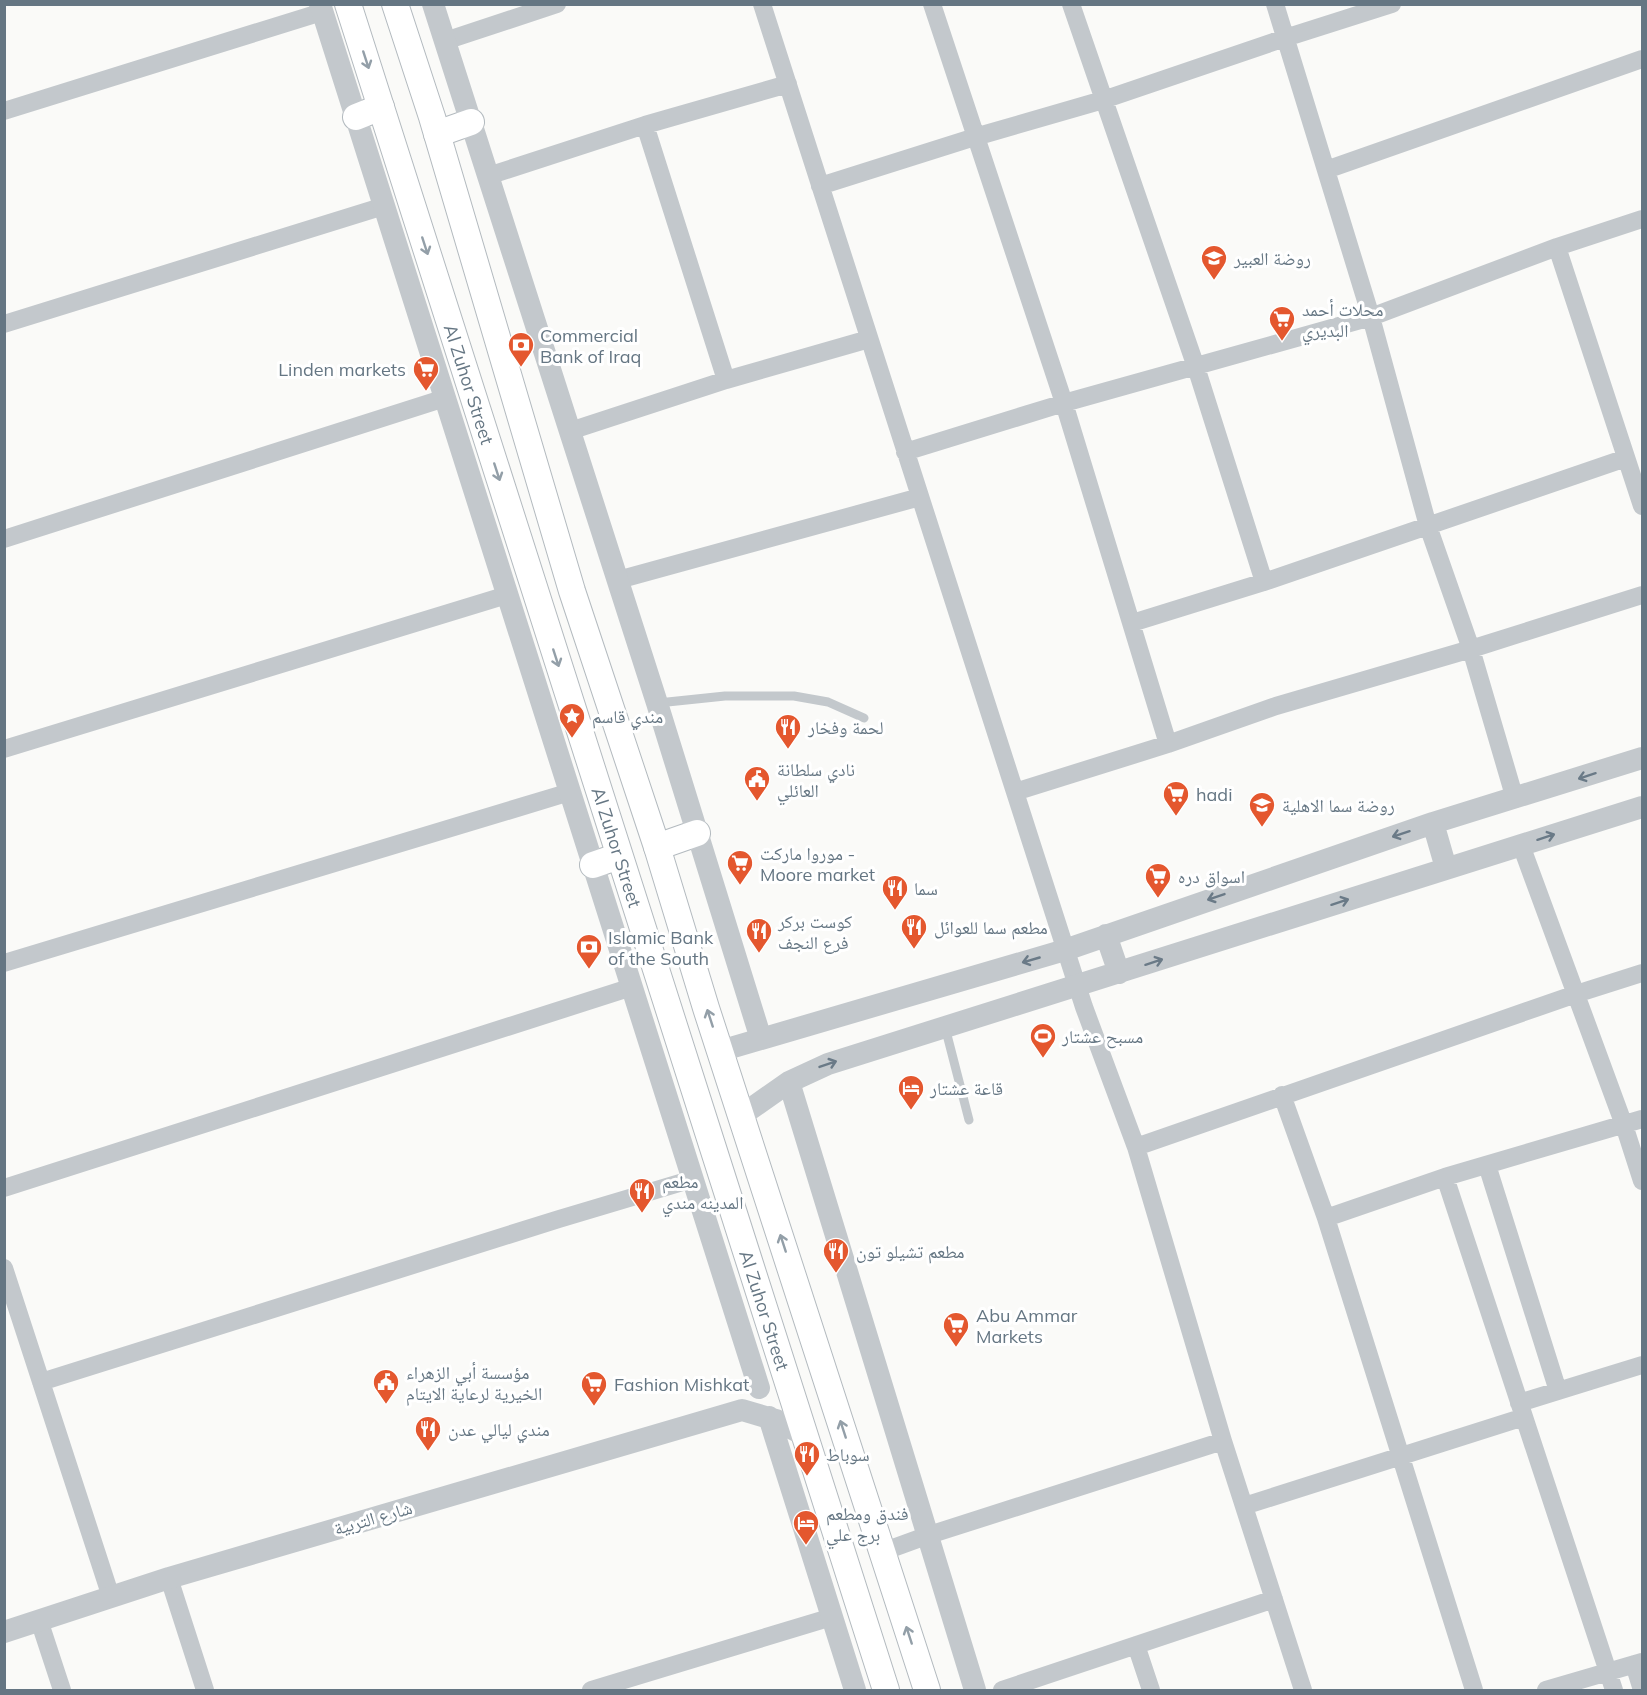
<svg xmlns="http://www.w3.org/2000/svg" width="1647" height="1695" viewBox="0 0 1647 1695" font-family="Mulish,'Noto Naskh Arabic',sans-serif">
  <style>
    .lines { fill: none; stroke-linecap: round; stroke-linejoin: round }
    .secondary-casing { stroke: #b3babf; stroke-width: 28 }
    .service { stroke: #c3c8cc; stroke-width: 9 }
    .minor { stroke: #c3c8cc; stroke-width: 18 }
    .tertiary { stroke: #c3c8cc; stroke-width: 22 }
    .secondary { stroke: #fff; stroke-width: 26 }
    .oneway { stroke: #939fa8 }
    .oneway2 { stroke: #6a7a87 }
    .labels { text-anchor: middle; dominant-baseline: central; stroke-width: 6; stroke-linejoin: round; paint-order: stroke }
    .poi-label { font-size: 18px; fill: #657683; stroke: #fff; text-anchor: start }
    .street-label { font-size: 18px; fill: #657683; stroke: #fff }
  </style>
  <rect width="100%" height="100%" fill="#fafaf8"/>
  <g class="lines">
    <!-- secondary casing -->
    <g class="secondary-casing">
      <g id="secondary">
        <path id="s1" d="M348,4L886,1690"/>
        <path d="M395,4L432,117L572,591L657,847L706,1008L927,1690"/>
        <path d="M356,117L381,107"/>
        <path d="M437,134L471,122"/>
        <path d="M657,847L697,833"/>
        <path d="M593,865L619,856"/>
      </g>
    </g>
    <!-- service -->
    <path class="service" d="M658,703L725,696H794L828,702L864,718
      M945,1027L969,1120"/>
    <!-- minor -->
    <path class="minor" d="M762,4L1084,1007L1136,1147L1223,1441L1303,1690
      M932,4L1064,403L1168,744
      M1071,4L1196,367L1264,582L1132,623
      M1275,4L1371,317L1428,526L1471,649L1515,799
      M445,41L557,4
      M4,111L322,12
      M645,125L726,380
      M1326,170L1642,59
      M488,176L645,125L788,84
      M820,186L975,137L1103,100L1285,38L1392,4
      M1557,247L1642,506
      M4,324L384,206
      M570,431L726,380L869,339
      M905,452L1064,403L1371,317L1557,247L1642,219
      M4,539L445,398
      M618,580L920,497
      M1264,582L1626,458
      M4,749L507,595
      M1015,792L1168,744L1276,706L1471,649L1642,595
      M1521,845L1624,1125L1642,1181
      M4,963L570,792
      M1282,1095L1326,1218L1474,1690
      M1136,1147L1576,994L1642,973
      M1487,1165L1558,1391
      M1445,1177L1614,1690
      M4,1188L632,987
      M1326,1218L1445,1177L1642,1119
      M4,1268L111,1597
      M41,1382L559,1219L693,1179
      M1519,1403L1642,1365
      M1244,1506L1524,1417
      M882,1552L926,1536L1223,1441
      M169,1578L205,1690
      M39,1620L62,1690
      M1136,1645L1151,1690
      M1634,1664L1642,1690
      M591,1690L832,1617
      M1002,1690L1274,1599
      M1546,1690L1642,1662"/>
    <!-- tertiary -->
    <path class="tertiary" d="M320,4L759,1388
      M433,4L657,703L761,1039
      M1433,823L1446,868
      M1106,935L1119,973
      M720,1051L1065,950L1433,823L1642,758
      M789,1082L975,1690
      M742,1115L789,1082L828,1064L1642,807
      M769,1417L855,1690
      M4,1632L169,1578L742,1410L776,1420L804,1435"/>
    <!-- secondary -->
    <use href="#secondary" class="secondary"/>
  </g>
  <!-- one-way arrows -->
  <defs><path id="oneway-shaft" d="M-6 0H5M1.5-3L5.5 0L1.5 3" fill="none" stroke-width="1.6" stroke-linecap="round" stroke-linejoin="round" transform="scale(1.5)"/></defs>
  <g class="oneway">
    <use href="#oneway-shaft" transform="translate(366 60) rotate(72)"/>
    <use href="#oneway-shaft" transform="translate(425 246) rotate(72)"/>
    <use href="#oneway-shaft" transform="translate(497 472) rotate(72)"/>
    <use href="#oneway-shaft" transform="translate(556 658) rotate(72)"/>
    <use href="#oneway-shaft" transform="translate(710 1018) rotate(-108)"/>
    <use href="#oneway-shaft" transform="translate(783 1243) rotate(-108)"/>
    <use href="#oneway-shaft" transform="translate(843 1429) rotate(-108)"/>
    <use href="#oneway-shaft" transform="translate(909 1635) rotate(-108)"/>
  </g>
  <g class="oneway2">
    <use href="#oneway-shaft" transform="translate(1587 776) rotate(162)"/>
    <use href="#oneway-shaft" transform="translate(1401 834) rotate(162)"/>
    <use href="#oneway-shaft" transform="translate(1546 837) rotate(-18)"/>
    <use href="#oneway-shaft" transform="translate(1216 897) rotate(161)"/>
    <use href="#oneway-shaft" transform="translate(1340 902) rotate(-18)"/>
    <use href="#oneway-shaft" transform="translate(1031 960) rotate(164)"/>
    <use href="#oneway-shaft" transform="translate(1154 962) rotate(-18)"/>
    <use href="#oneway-shaft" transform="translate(828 1064) rotate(-19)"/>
  </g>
  <!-- icons -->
  <defs>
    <g id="school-pin" transform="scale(1.35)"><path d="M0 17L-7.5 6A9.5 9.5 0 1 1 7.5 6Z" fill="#e4572e" stroke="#fff"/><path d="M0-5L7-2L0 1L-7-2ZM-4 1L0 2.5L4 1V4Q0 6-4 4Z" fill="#fff"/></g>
    <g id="supermarket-pin" transform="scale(1.35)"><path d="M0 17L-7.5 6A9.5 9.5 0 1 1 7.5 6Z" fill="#e4572e" stroke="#fff"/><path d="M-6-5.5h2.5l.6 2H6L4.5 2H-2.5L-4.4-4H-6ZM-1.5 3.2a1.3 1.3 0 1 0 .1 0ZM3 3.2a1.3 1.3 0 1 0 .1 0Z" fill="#fff"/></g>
    <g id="bank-pin" transform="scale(1.35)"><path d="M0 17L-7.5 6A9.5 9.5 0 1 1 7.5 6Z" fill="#e4572e" stroke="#fff"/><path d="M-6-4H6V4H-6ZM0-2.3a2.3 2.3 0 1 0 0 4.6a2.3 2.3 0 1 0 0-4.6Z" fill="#fff"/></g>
    <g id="sight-pin" transform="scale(1.35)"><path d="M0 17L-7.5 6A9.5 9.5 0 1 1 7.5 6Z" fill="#e4572e" stroke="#fff"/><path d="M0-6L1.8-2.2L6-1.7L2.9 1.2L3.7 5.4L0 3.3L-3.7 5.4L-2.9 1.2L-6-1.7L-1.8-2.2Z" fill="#fff"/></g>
    <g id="restaurant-pin" transform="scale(1.35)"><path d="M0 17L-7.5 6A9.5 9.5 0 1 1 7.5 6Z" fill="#e4572e" stroke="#fff"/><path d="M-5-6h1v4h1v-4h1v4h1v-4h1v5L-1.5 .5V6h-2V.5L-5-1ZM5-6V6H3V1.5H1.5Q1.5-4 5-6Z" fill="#fff"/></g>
    <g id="civic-pin" transform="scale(1.35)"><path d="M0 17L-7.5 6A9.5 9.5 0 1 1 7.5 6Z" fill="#e4572e" stroke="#fff"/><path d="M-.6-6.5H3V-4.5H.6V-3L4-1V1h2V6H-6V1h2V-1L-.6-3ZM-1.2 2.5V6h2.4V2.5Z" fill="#fff"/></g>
    <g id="stadium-pin" transform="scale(1.35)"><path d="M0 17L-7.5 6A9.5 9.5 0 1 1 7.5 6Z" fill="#e4572e" stroke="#fff"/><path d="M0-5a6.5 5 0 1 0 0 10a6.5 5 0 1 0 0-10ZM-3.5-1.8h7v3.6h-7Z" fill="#fff"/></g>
    <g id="hotel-pin" transform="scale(1.35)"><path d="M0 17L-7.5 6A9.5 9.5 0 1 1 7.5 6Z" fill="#e4572e" stroke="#fff"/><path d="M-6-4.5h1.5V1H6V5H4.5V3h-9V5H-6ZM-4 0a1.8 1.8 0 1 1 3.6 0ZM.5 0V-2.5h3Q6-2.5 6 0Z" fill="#fff"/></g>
  </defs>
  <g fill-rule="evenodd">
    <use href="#school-pin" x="1214" y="258"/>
    <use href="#supermarket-pin" x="1282" y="319"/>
    <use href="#bank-pin" x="521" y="345"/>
    <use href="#supermarket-pin" x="426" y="369"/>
    <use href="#sight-pin" x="572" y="716"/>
    <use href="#restaurant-pin" x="788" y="727"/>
    <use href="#civic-pin" x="757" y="779"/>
    <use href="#supermarket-pin" x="1176" y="794"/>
    <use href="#school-pin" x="1262" y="805"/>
    <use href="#supermarket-pin" x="740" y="863"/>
    <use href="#supermarket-pin" x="1158" y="876"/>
    <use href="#restaurant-pin" x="895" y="888"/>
    <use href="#restaurant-pin" x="914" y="927"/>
    <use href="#restaurant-pin" x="759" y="931"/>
    <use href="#bank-pin" x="589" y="947"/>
    <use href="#stadium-pin" x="1043" y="1036"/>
    <use href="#hotel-pin" x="911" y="1088"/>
    <use href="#restaurant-pin" x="642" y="1191"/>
    <use href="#restaurant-pin" x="836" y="1251"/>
    <use href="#supermarket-pin" x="956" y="1325"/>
    <use href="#civic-pin" x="386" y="1382"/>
    <use href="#supermarket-pin" x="594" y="1384"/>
    <use href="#restaurant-pin" x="428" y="1429"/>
    <use href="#restaurant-pin" x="807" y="1454"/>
    <use href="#hotel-pin" x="806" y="1523"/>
  </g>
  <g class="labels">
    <!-- poi labels -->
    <g class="poi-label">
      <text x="1234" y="258">روضة العبير</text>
      <text x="1302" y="309">محلات أحمد<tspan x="1302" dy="21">البديري</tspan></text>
      <text x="540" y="335">Commercial<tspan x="540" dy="21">Bank of Iraq</tspan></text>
      <text x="406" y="369" text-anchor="end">Linden markets</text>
      <text x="592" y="716">مندي قاسم</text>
      <text x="808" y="727">لحمة وفخار</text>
      <text x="777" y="769">نادي سلطانة<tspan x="777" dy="21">العائلي</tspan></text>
      <text x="1196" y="794">hadi</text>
      <text x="1282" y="805">روضة سما الاهلية</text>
      <text x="760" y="853">موروا ماركت -<tspan x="760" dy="21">Moore market</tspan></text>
      <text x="1178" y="876">اسواق دره</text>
      <text x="914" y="888">سما</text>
      <text x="778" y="921">كوست بركر<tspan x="778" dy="21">فرع النجف</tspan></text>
      <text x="934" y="927">مطعم سما للعوائل</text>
      <text x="608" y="937">Islamic Bank<tspan x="608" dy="21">of the South</tspan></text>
      <text x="1062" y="1036">مسبح عشتار</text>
      <text x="930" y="1088">قاعة عشتار</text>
      <text x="662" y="1181">مطعم<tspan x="662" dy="21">المدينه مندي</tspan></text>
      <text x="856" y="1251">مطعم تشيلو تون</text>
      <text x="976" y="1315">Abu Ammar<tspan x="976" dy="21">Markets</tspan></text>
      <text x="406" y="1372">مؤسسة أبي الزهراء<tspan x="406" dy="21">الخيرية لرعاية الايتام</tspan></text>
      <text x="614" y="1384">Fashion Mishkat</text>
      <text x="448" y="1429">مندي ليالي عدن</text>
      <text x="826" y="1454">سوباط</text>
      <text x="826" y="1513">فندق ومطعم<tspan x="826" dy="21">برج علي</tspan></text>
    </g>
    <!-- street labels -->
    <g class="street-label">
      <text stroke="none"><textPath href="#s1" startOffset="399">Al Zuhor Street</textPath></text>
      <text stroke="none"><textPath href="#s1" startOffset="885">Al Zuhor Street</textPath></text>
      <text stroke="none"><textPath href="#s1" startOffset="1371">Al Zuhor Street</textPath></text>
      <text transform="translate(373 1518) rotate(-16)">شارع التربية</text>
    </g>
  </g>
  <!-- border -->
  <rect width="1647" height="1695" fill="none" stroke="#657683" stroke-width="12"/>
</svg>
